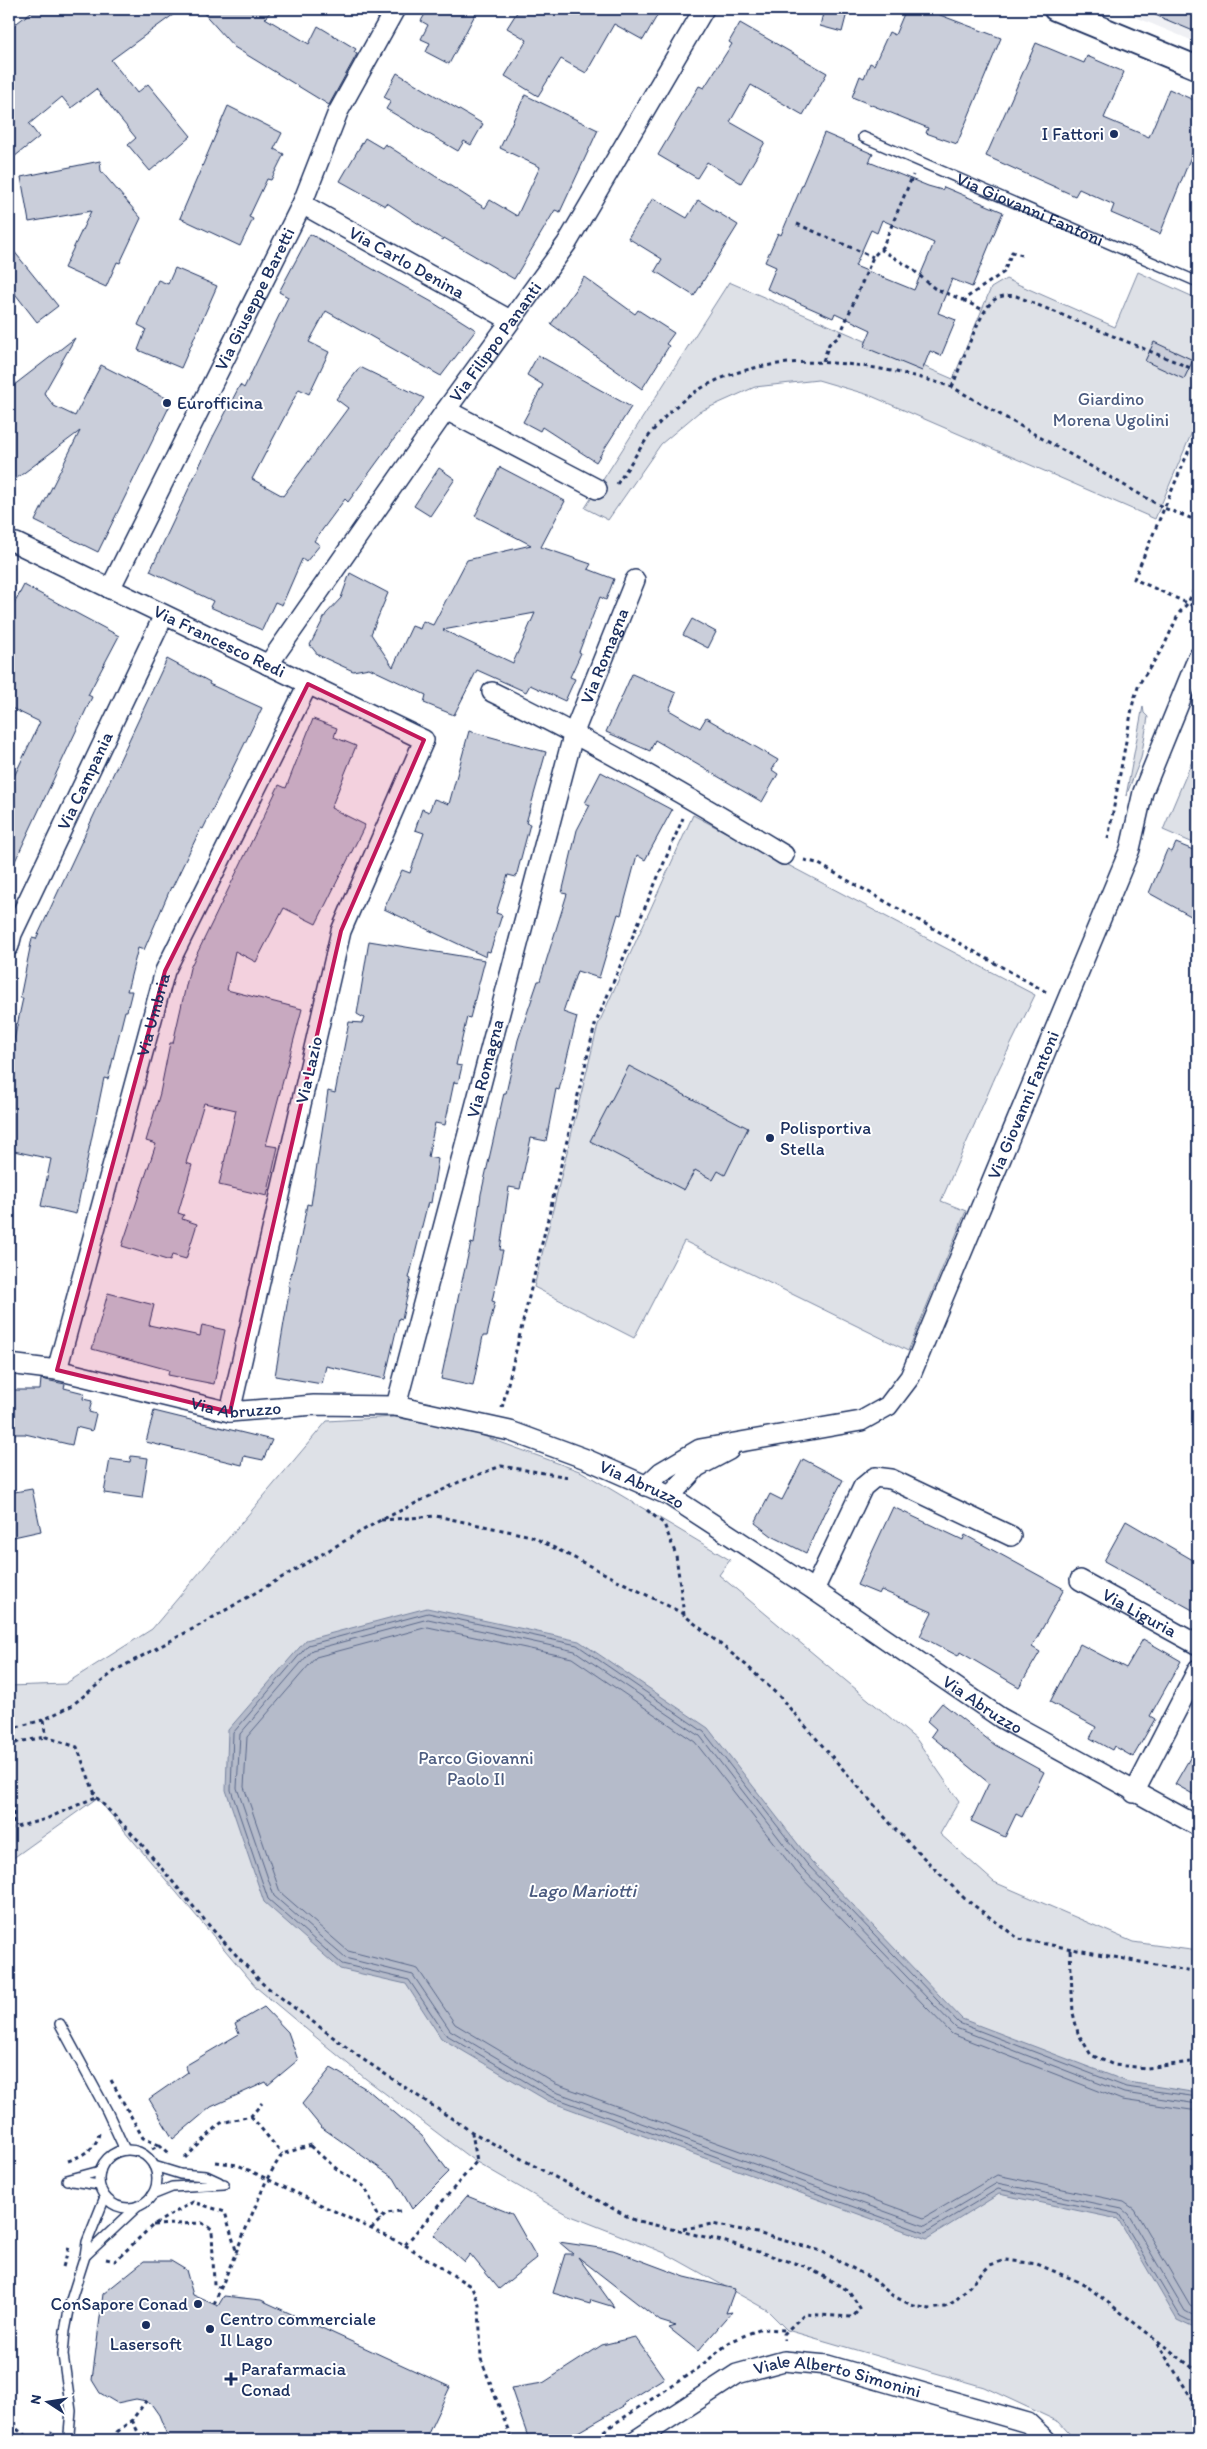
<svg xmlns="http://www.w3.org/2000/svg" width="1207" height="2449" viewBox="0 0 1207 2449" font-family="Itim,sans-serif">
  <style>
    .built { fill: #eff0f4 }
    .green { fill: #dee1e7; stroke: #7c88a2 }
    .water { fill: #b5bbca; stroke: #77839f }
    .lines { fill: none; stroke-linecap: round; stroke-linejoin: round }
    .shore { stroke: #596789; stroke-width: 1 }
    .building { fill: #caceda; stroke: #1b2f5e; fill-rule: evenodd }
    .service-casing { stroke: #1b2f5e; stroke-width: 12 }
    .minor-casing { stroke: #1b2f5e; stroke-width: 22 }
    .tertiary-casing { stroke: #1b2f5e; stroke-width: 26 }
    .path { stroke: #1b2f5e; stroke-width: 3; stroke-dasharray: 4 4; stroke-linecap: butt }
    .service { stroke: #fff; stroke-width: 9 }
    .minor { stroke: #fff; stroke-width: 19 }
    .tertiary { stroke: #fff; stroke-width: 22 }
    .marked { fill: #c2185b; fill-opacity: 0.2; stroke: #c2185b; stroke-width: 4; stroke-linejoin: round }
    .poi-dot { fill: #1b2f5e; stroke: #fff; stroke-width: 2 }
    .labels { text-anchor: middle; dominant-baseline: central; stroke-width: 4; stroke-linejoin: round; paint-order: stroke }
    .poi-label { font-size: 18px; fill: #1b2f5e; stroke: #fff; text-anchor: start }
    .street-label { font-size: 18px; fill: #1b2f5e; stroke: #fff }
    .park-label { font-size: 18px; fill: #4c5c80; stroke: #fff }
    .water-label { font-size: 19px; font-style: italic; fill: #49597e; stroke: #fff }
  </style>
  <rect width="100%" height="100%" fill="#fff"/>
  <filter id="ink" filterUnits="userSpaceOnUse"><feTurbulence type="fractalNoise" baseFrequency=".02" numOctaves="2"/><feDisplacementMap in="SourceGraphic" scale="10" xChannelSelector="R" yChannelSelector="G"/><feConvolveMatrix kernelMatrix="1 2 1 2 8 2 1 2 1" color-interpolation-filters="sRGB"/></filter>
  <g filter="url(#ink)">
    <!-- built -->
    <path class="built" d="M1116,9H1198V43Z"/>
    <!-- green -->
    <path class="green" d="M1138,272L1198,299V418L1155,519L869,395L818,380L755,387L699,412L661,444L608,520L585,508L729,282L953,379L991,288L1006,279L1115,327Z
      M1143,706L1144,713L1148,717L1141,758L1126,796Z
      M1198,747V845L1163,830Z
      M693,815L1035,995L996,1075L941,1201L966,1211L908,1351L684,1241L634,1338L534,1287L598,1025Z
      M394,1417L467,1430L582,1472L730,1560L719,1575L917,1740L959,1801L940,1834L994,1882L1133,1942L1198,1951V2440H1075L1059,2422L984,2387L787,2330L767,2310L665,2253L566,2214L473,2160L366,2079L257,1988L97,1798L9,1861V1686L65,1684L152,1629L327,1421Z"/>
    <!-- water -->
    <path class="water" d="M427,1608L579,1641L708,1728L811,1861L962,2019L1128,2082L1198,2093V2330L1177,2320L1118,2219L999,2194L927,2239L548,2101L441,2038L406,1984L340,1969L264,1902L226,1790L228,1730L306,1640Z"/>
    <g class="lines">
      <!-- shore -->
      <path class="shore" d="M1198,2097L1126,2087L959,2023L807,1864L704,1732L577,1645L428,1613L308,1645L233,1733L231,1790L268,1899L342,1964L409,1980L445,2034L550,2096L925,2233L998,2189L1119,2214L1180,2316L1198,2325
        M1198,2104L1124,2093L956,2028L802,1868L700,1736L575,1651L428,1619L312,1650L240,1734L237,1788L274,1896L345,1958L413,1975L450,2030L553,2091L925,2226L997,2183L1122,2209L1128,2214L1185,2311L1198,2318
        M1198,2111L1122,2100L952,2034L797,1873L695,1742L572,1658L428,1627L316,1657L247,1737L244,1787L280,1892L348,1951L418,1969L455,2024L556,2084L924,2218L997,2175L1124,2202L1134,2209L1190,2305L1198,2309"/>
    </g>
    <!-- building -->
    <path class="building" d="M35,9H181L111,60L137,93L148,84L191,136L150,171L128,145L136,138L96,89L71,108L62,97L29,124L39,137L9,161V29Z
      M200,9H273L265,18L309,44L318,26L356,49L354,52L357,54L329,105L234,47Z
      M428,9H478L449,64L426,52L430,43L421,39L428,25L421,21Z
      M519,9H661L643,40L614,24L586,73L561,59L538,96L505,76L527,40L507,28Z
      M824,9H848L842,32L820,26Z
      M906,9H929L940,15L1001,38L957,144L926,133L928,128L852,97L860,76L864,78L870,63L874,65L889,32L895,35Z
      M1141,9H1198V33Z
      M740,23L827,73L803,115L751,85L730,122L765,142L741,183L707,162L697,178L658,155L699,86L704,88L732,44L729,42Z
      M1036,43L1084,63L1087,56L1124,72L1104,118L1149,137L1169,89L1198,102V139L1160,234L1111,213L1114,205L1079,189L1075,196L986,156Z
      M397,73L483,124L471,145L464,141L458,151L386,109L391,101L384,97Z
      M525,95L598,130L560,212L555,210L514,279L444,238L443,240L387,203L385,206L340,181L365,138L382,148L385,144L485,208L490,200L517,216L540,167L500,148Z
      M228,106L282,133L274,149L284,154L271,180L267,179L249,217L253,219L240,246L180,218Z
      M824,133L873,154L869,162L928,186L942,190L944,187L1003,212L972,287L952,279L938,313L956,320L941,356L930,351L922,371L864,347L871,330L835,313L833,318L767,289L776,267L765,262L778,233L781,235ZM882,220L934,243L914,290L855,266L871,230L877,233Z
      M100,161L101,171L141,218L120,263L117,262L106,287L64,268L91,211L29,222L21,177Z
      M653,198L687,218L698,200L738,225L694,296L655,271L662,259L628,238Z
      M310,234L432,302L476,330L441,376L326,311L309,342L329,352L309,394L299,389L252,479L283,496L348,408L336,399L360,367L424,398L348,502L345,499L314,541L320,545L306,562L302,559L282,605L275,602L262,630L210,607L213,601L150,571L213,437L240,385L244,388L288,297L279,292Z
      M9,245L58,306L37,322L9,286Z
      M175,268L217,286L181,368L138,350L146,329L138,325L158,280L168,284Z
      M584,277L635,314L638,310L674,333L666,344L669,346L642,389L551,324Z
      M75,338L44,393L54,406L75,416L101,365L172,401L98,552L35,521L80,431L9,484V389Z
      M1154,342L1193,360L1184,379L1145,361Z
      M538,355L631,407L596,462L542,427L540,431L523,422L543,385L527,375Z
      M500,467L565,501L541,547L591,564L588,569L614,579L606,600L600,597L579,652L581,653L570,677L575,679L565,701L530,685L526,692L477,670L454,715L424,703L426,695L369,668L353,671L318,655L310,645L326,614L341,598L350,573L388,593L371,634L393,667L412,626L420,629L423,621L433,625L467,560L531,545L475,516ZM535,613L513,663L443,630Z
      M439,468L455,479L430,516L414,506Z
      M24,585L119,636L88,695L92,697L9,874V787L40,722L9,707V614Z
      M692,619L716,632L708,648L683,635Z
      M167,659L210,682L209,684L262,708L203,829L201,828L172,888L171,887L144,950L138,948L127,991H132L127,1011H125L108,1079L104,1078L76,1214L41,1206L51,1159L9,1150V1063L23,998H20L32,938L36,939Z
      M632,674L676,693L669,710L700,728L706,718L778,760L772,770L778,774L762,802L655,740L650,751L606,732Z
      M313,719L337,728L334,737L356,746L331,808L365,825L316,924L284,908L256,962L235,951L227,990L302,1009L266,1145L278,1147L267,1196L219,1185L236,1110L204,1103L186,1163L192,1165L178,1213L184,1215L182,1219L197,1224L186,1259L172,1255L170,1261L122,1246L156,1144L146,1141L160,1093L170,1043H173L190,968L279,785L286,788Z
      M469,731L546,752L526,823L530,824L516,877L508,875L496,913L502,915L490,952L487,951L486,957L384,909L402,870L410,873L424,833L415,830L422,809L429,812L434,799L449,804Z
      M601,772L672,810L645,860L637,855L621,915L618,914L599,978L577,971L563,1012L577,1017L559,1090L556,1089L546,1141L531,1138L520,1189L509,1187L500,1250H503L492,1301L495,1302L487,1336H483L473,1386L441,1379L459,1294L471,1243L474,1244L481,1194L504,1093H506L518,1040L538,981H540L567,894L562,893L577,830L590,805L585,803Z
      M1176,843L1198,852V920L1149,893L1167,850L1172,852Z
      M369,941L485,960L470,1018L467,1017L456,1065L462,1066L458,1083L454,1082L445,1125L435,1123L428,1157L438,1159L431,1203L428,1202L409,1278L411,1279L402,1319L399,1318L385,1379L326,1366L322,1384L275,1376L290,1287L288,1286L301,1237L307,1204L311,1205L328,1091L335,1093L349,1022L362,1023L364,1018L357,1014Z
      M629,1066L748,1128L725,1175L718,1171L713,1180L695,1170L684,1190L590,1141Z
      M108,1293L154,1305L149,1325L200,1336L202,1325L225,1330L214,1384L168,1375L169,1370L92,1349Z
      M41,1379L65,1384L64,1388L84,1393L83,1399L92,1401L89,1412L96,1414L92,1431L76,1427L72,1445L25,1434H9V1390H40Z
      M154,1411L272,1440L263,1460L244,1456L242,1465L146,1442Z
      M131,1456L148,1458L142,1498L104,1493L110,1459L130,1462Z
      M803,1459L843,1480L826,1512L825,1511L806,1553L772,1536L755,1523L770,1494L782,1500Z
      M32,1489L41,1531L9,1538V1493Z
      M893,1507L963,1540L965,1535L1064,1589L1032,1647L1040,1652L1019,1687L960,1652L958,1656L920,1636L932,1612L881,1590L879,1594L857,1585Z
      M1126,1521L1198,1563V1613L1104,1561Z
      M1143,1639L1181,1661L1150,1716L1155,1719L1133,1757L1114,1746L1112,1750L1090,1738L1096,1727L1050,1702L1080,1644L1126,1668Z
      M942,1703L995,1745L1044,1772L1022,1817L1016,1814L1005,1837L971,1821L989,1783L931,1736L936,1729L927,1721Z
      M1198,1744V1797L1175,1784Z
      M264,2007L288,2032L298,2060L268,2085L266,2082L211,2107L173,2139L149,2099L188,2072L185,2066L239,2034L235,2024Z
      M331,2068L368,2090L422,2136L449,2172L412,2209L394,2178L321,2127L302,2104Z
      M467,2196L512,2214L537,2258L499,2289L470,2254L464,2262L434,2235Z
      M559,2242L613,2250L685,2277L735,2289L726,2313L732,2312L698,2351L669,2328L676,2326L660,2321L578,2257L614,2307L591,2300L590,2304L553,2293L565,2254H573Z
      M144,2261H171L186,2270L193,2295L218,2306L224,2296L261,2300L450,2387L425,2440H169L159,2415L152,2405L146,2401L136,2399L117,2403L100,2393L92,2380L103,2294Z
      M635,2337L664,2378L624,2403L625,2405L564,2440H529L511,2388L543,2383L602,2345Z"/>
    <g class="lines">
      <!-- service casing -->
      <g class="service-casing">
        <g id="service">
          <path id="s1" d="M863,137L1198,282"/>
          <path d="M60,2024L107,2111L125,2150"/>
          <circle cx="128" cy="2179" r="29"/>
          <path d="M154,2166L180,2174L206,2176L219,2182"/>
          <path d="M67,2180L100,2171"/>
          <path d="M72,2181L99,2185"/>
          <path d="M152,2195L172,2187L224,2184"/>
          <path d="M85,2256L138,2206"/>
          <path d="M71,2440L69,2434L71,2411L63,2355L65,2331L71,2300L85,2256L87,2242L105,2197"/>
        </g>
      </g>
      <!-- minor casing -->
      <g class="minor-casing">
        <g id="minor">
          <path id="s2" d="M302,204L510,320"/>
          <path d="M446,410L597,489"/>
          <path id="s3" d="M16,543L424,740L341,931L230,1412"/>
          <path id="s4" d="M110,589L302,204L338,112L395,9"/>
          <path id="s5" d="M268,665L446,410L567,243L704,9"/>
          <path d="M492,692C592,741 689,797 784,855"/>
          <path id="s6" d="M9,946L12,934L164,615"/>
          <path id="s7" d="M9,1364L57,1370L230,1412L314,1405L396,1406L510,1431L586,1459L670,1496L814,1590L1001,1718L1198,1826"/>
          <path id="s8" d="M57,1370L165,971L308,684"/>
          <path id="s9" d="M396,1406L574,732L635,580"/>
          <path id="s10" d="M646,1486L661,1472L700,1449L861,1421L888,1406L910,1377L1130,849L1143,792L1198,657"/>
          <path d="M670,1496L697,1467L729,1450"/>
          <path id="s11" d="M1080,1580L1198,1645"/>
          <path d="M814,1590L863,1487L875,1477L891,1479L1011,1536"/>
          <path d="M1134,1793L1198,1669"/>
          <path id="s12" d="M636,2440L737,2374L784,2361L827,2365L1028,2423L1046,2440"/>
        </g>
      </g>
      <!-- tertiary casing -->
      <g class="tertiary-casing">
        <path id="tertiary" d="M1055,9L1198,68"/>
      </g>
      <!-- path -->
      <path class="path" d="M797,224L873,257
        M880,249L911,268L934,288L963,300L1004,272L1012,252L1022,255
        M963,300L985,311
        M823,361L829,344L839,337L873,257L883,246L913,175
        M952,387C960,368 979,311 994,300C1001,295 1008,295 1016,296L1198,371
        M1198,429L1134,579L1198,608
        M617,484C634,459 649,431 671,411C744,341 865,359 952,387L1164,508L1193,519
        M1108,839L1133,703L1139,684L1164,646L1179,613L1188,603L1198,580
        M804,860L817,863L1048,993
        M502,1408L595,1025L683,818
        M647,1510L664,1524L676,1555L684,1615L746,1665L780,1697L896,1830L964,1898L1019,1939L1198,1973
        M381,1520L436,1516L531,1536L684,1614
        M43,1720L46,1737L77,1747L96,1797L138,1840L212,1929L263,1984L358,2056L472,2132L634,2220L730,2243L807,2267L849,2291L860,2308L853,2317L804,2314L784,2334V2340
        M9,1729L43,1720L71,1706L116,1670L200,1625L379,1521L459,1482L501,1466L569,1477
        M9,1748L18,1742L46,1737
        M9,1797L13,1805L14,1827
        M9,1829L46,1819L96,1797
        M1070,1950L1073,2013L1078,2033L1091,2055L1114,2065L1147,2068L1198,2061
        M111,2080L143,2138L159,2145
        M251,2116L282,2154
        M310,2146L338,2170L365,2187L380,2220
        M152,2149L160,2145L169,2153
        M185,2158L221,2123L251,2116L262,2103
        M68,2161C82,2156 98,2148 99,2132
        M216,2162L238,2165L405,2245L477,2161L472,2133
        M153,2225L202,2223L212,2229L214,2285L221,2288
        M371,2229L387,2213L400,2211
        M683,2229L712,2224L757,2233L821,2251L874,2280L893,2296L914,2306L930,2309L945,2307L955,2301L990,2265L1005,2260L1037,2264L1084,2284L1198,2372
        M405,2245L472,2287L479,2304L481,2359L512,2440
        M106,2259L115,2261L153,2225L193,2202L225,2212L237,2254
        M63,2267L69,2247
        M214,2304L267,2179L282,2154L315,2144
        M1157,2343L1198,2408
        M9,2415L18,2430L31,2440
        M132,2420L142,2440
        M47,2440L52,2432
        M116,2440L117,2432L132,2420L146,2401
        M590,2440L697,2369L730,2342L759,2329L786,2330"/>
      <!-- service -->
      <use href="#service" class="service"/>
      <!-- minor -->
      <use href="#minor" class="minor"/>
      <!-- tertiary -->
      <use href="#tertiary" class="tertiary"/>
    </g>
  </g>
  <!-- marked area -->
  <path class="marked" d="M308,684L424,740L341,931L230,1412L57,1370L165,971Z"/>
  <!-- markers -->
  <g class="poi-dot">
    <circle cx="1114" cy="134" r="5"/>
    <circle cx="167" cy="403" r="5"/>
    <circle cx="770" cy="1138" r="5"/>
    <circle cx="198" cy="2304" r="5"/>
    <circle cx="146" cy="2325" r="5"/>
    <circle cx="210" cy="2329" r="5"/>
    <path d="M228.5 2371.5h5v5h5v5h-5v5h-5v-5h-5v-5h5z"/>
  </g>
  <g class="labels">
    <!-- poi labels -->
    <g class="poi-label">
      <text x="1104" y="134" text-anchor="end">I Fattori</text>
      <text x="177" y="403">Eurofficina</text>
      <text x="780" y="1128">Polisportiva<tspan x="780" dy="21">Stella</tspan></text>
      <text x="188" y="2304" text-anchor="end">ConSapore Conad</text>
      <text x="220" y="2319">Centro commerciale<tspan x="220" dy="21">Il Lago</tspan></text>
      <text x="146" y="2344" text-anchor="middle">Lasersoft</text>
      <text x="241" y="2369">Parafarmacia<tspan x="241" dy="21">Conad</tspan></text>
    </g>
    <!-- street labels -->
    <g class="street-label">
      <text stroke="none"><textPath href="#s1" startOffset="182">Via Giovanni Fantoni</textPath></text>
      <text stroke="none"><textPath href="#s2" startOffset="120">Via Carlo Denina</textPath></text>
      <text stroke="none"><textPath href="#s4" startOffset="324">Via Giuseppe Baretti</textPath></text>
      <text stroke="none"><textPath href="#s5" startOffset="395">Via Filippo Pananti</textPath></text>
      <text stroke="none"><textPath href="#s3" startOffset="226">Via Francesco Redi</textPath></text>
      <text stroke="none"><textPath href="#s9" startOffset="779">Via Romagna</textPath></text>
      <text stroke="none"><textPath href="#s6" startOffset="182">Via Campania</textPath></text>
      <text stroke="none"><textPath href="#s8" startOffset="368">Via Umbria</textPath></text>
      <text stroke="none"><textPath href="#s9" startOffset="349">Via Romagna</textPath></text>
      <text transform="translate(309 1070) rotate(-77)">Via Lazio</text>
      <text stroke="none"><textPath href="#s10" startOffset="591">Via Giovanni Fantoni</textPath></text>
      <text stroke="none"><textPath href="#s7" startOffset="232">Via Abruzzo</textPath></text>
      <text stroke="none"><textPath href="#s7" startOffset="652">Via Abruzzo</textPath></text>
      <text stroke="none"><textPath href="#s11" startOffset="68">Via Liguria</textPath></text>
      <text stroke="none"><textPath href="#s7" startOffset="1058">Via Abruzzo</textPath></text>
      <text stroke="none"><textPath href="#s12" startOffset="224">Viale Alberto Simonini</textPath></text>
    </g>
    <!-- park labels -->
    <g class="park-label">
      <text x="1111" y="399">Giardino<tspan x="1111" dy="21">Morena Ugolini</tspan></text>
      <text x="476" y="1758">Parco Giovanni<tspan x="476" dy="21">Paolo II</tspan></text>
    </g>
    <!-- water labels -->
    <g class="water-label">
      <text x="582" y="1890">Lago Mariotti</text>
    </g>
  </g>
  <!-- margin -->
  <rect width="1207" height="2449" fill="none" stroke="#fff" stroke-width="30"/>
  <rect x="15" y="15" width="1177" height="2419" fill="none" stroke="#1b2f5e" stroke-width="2" filter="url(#ink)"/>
  <!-- north arrow -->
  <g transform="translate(48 2402) rotate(282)" stroke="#ffffff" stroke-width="4" paint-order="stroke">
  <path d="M0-4L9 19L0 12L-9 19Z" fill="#1b2f5e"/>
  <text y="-8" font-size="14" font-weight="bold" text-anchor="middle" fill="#1b2f5e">N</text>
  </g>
</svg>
